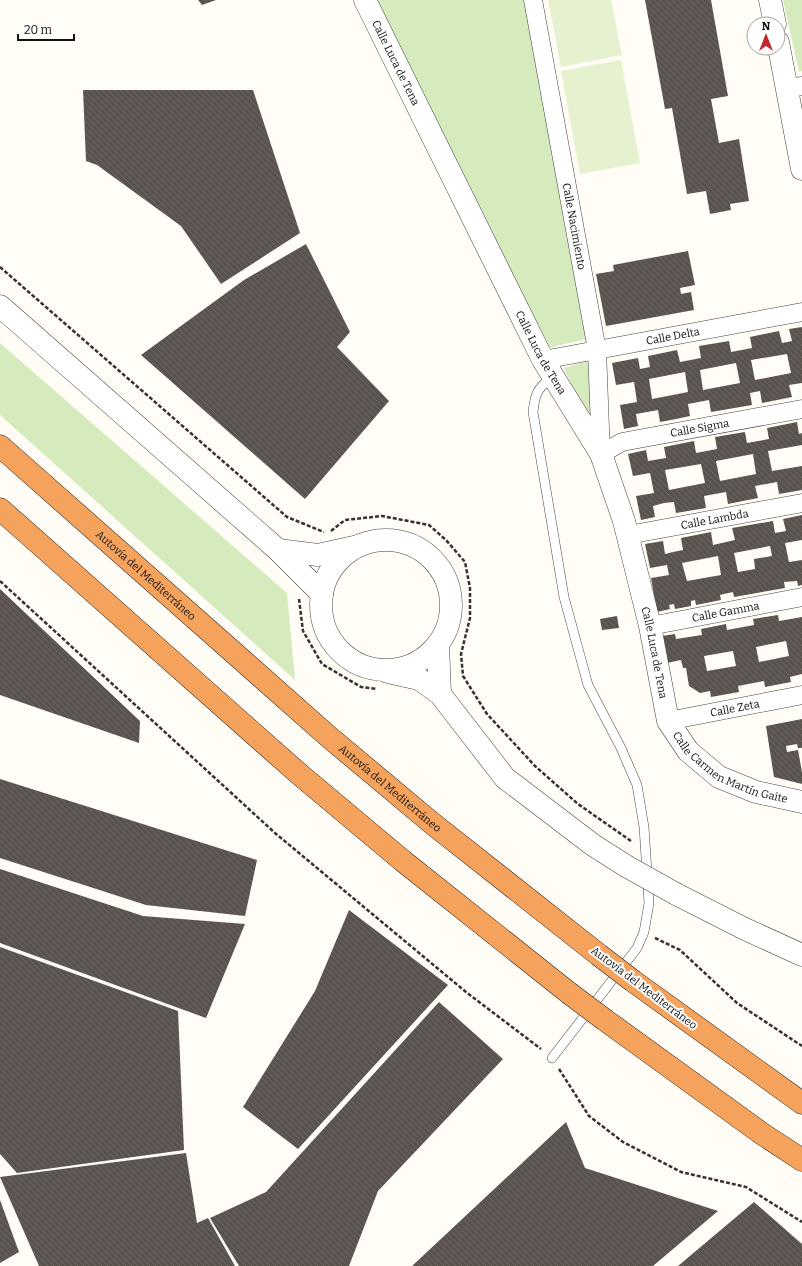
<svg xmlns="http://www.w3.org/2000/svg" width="802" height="1266" viewBox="0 0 802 1266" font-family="Bitter,serif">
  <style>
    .grass { fill: #d5ebbd }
    .pitch { fill: #e6f2cf }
    .building { fill: url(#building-back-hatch); fill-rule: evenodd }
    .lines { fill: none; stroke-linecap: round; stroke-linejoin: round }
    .service-casing { stroke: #444; stroke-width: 10 }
    .minor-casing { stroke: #444; stroke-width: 19 }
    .tertiary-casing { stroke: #444; stroke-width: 23 }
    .motorway-casing { stroke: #222; stroke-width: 23 }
    .path { stroke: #333; stroke-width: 2.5; stroke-dasharray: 4 2; stroke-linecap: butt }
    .service { stroke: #fff; stroke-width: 9 }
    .minor { stroke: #fff; stroke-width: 18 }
    .tertiary { stroke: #fff; stroke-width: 22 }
    .motorway { stroke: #f5a25d; stroke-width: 22 }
    .tertiary-bridge-casing { stroke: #444; stroke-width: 23; stroke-linecap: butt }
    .motorway-bridge-casing { stroke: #222; stroke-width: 23; stroke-linecap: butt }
    .tertiary-bridge { stroke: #fff; stroke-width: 22 }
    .motorway-bridge { stroke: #f5a25d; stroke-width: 22 }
    .labels { text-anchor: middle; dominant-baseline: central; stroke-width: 4; stroke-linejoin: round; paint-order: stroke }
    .street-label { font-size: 11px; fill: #111; stroke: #fff }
  </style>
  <defs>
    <pattern id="building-back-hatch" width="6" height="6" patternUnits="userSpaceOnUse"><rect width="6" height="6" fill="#5a524d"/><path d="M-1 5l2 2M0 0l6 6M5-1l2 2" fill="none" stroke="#6d6662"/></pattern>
  </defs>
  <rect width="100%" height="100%" fill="#fffdf5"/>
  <!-- grass -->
  <path class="grass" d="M376,0H527L587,339L547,348Z
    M783,0H802V71L799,72Z
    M0,343L287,593L295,680L0,415Z
    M590,360L593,432L564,368Z"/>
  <!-- pitch -->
  <path class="pitch" d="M548,0H611L622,55L561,67Z
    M621,60L640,163L580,174L561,71Z"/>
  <!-- building -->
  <path class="building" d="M198,0H216L202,5Z
    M645,0H711L728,96L711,99L719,143L739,139L749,201L730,204L731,210L710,214L706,191L687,194L672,108L665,109Z
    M83,90H253L300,233L221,284L181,226L97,165L86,161Z
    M306,244L350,332L337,347L389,401L305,499L141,355L244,280Z
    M688,251L695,285L680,288L681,294L691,292L694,310L606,326L596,274L614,271L613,265Z
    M802,327V383L789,385L792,397L762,403L760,391L750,393L752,405L711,412L709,400L688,404L690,416L676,419L660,422L658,410L636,414L638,426L624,429L620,405L637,402L634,382L616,385L612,363L638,358L640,369L650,367L648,356L677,350L680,362L701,358L699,346L729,341L731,352L752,348L750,337L779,331L782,343L792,341L789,329ZM787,354L791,373L755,380L751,360ZM736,363L740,383L703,390L700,370ZM685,372L688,392L652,399L649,379Z
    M797,422L799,434L802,433V445L768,451L772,471L802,466V490L779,494L777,482L755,486L758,498L728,504L726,492L704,496L706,508L676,513L674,502L664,503L653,506L655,517L641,520L636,496L654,493L650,473L633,476L628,454L646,450L648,461L666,458L664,447L694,441L696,453L717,449L715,437L745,432L747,443L769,439L767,428ZM753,454L756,474L720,481L716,461ZM701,464L705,483L669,490L665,470Z
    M802,515V540L785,543L789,562L802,560V585L798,586L797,581L784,582L785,588L734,597L733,592L724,594L720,595L721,600L696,605L695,600L691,601V606L675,609L674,604L669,605L670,609L657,612L651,578L669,575L667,565L650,568L645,544L663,541L665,554L673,552L683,550L681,538L711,532L713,545L735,540L732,528L773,521L775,533L786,531L783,519ZM770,546L772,556L754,559L755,569L738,572L734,553ZM718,556L721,575L687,581L682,563Z
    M0,589L140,721L139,743L0,695Z
    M778,615L779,621L802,617V674L790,677L791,682L765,687L764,681L738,686L739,692L711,697L710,691L700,693L689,686L686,668H683L681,660L667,663L662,636L675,634L676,639L702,635L701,629L726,624L727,630L754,625L753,619ZM786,641L789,656L759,662L756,647ZM733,651L736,666L707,671L704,656Z
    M617,616L619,628L602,630L600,619Z
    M802,719V748H798L797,744L786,746L787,752L798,750L802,772V784L774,777L766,726Z
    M0,779L257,860L245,916L146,905L0,858Z
    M0,869L143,916L245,924L206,1018L0,943Z
    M349,910L448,985L298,1149L243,1107L315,991Z
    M0,947L178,1011L184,1150L17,1173L0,1154Z
    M439,1002L503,1059L378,1191L349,1266H239L210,1218L266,1192Z
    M566,1122L585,1168L718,1211L653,1266H412Z
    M186,1153L197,1223L208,1218L235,1266H39L0,1177Z
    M0,1200L19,1252L0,1263Z
    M754,1202L802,1244V1266H678Z"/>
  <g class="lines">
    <!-- service casing -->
    <g class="service-casing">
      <path id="service" d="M552,376C538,389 535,392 533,412L564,597L588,685L621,748L637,785L644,827L649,903L644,932L637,948L552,1058"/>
    </g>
    <!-- minor casing -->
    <g class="minor-casing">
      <g id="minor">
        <path id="s1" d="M533,0L597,350L601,454L622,442L802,409"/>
        <path d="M787,88L802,86"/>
        <path id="s2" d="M543,360L802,312"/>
        <path id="s3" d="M628,535L802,503"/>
        <path id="s4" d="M650,626L802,597"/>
        <path id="s5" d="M668,721L802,695"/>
      </g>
    </g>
    <!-- tertiary casing -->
    <g class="tertiary-casing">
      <g id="tertiary">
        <path id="s6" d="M365,0L543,360L601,454L624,521L650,626L668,721L688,751L719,777L756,792L802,802"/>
        <path d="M770,0L775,24"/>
        <path d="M778,42L802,169"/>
        <path d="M0,306L278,550L322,594"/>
        <circle cx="386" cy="605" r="65"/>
        <path d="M278,550L318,555L354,547"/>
        <path d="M438,644L440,694"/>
        <path d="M388,672L419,679L440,694L505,778L593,845L626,866"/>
        <path d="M676,894L745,929L802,955"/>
      </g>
    </g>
    <!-- motorway casing -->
    <g class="motorway-casing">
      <g id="motorway">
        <path id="s7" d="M0,446L329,737L433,824L599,955"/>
        <path d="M0,509L298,773L403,861L569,993"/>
        <path d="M633,981L802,1103"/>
        <path d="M605,1020L761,1133L802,1160"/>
      </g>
    </g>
    <!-- path -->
    <path class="path" d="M0,267L287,517L324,532
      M331,531L345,520L382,516L429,525L446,540L465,562L470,588V618L461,654L463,676L487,714L535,766L578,804L631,841
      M0,581L275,833L466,992L541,1049
      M299,599L303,631L322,664L361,687L377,689
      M655,938L680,950L737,1003L802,1046
      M559,1069L589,1116L623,1142L681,1172L746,1187L802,1222"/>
    <!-- service -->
    <use href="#service" class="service"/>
    <!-- minor -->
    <use href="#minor" class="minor"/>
    <!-- tertiary -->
    <use href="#tertiary" class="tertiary"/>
    <!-- motorway -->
    <use href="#motorway" class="motorway"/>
    <!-- tertiary-bridge casing -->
    <g class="tertiary-bridge-casing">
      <path id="tertiary-bridge" d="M626,866L676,894"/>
    </g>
    <!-- motorway-bridge casing -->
    <g class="motorway-bridge-casing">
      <path id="motorway-bridge" d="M599,955L633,981
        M569,993L605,1020"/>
    </g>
    <!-- tertiary-bridge -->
    <use href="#tertiary-bridge" class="tertiary-bridge"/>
    <!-- motorway-bridge -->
    <use href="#motorway-bridge" class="motorway-bridge"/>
  </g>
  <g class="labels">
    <!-- street labels -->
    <g class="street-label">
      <text stroke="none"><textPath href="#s6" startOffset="70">Calle Luca de Tena</textPath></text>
      <text stroke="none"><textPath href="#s1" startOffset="230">Calle Nacimiento</textPath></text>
      <text stroke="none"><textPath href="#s2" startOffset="132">Calle Delta</textPath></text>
      <text stroke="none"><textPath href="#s6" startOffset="394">Calle Luca de Tena</textPath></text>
      <text stroke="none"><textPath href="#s1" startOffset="563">Calle Sigma</textPath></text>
      <text stroke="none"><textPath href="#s3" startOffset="88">Calle Lambda</textPath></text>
      <text stroke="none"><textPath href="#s7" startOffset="195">Autovía del Mediterráneo</textPath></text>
      <text stroke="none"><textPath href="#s4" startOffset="77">Calle Gamma</textPath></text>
      <text stroke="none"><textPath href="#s6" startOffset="718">Calle Luca de Tena</textPath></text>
      <text stroke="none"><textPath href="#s5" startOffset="68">Calle Zeta</textPath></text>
      <text stroke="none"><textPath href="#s6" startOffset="869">Calle Carmen Martín Gaite</textPath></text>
      <text stroke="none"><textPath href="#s7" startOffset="519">Autovía del Mediterráneo</textPath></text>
      <text transform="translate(644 988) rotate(37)">Autovía del Mediterráneo</text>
    </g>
  </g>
  <!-- north arrow -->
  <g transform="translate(766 36)"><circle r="19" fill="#ffffff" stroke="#a0a0a0"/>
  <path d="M0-3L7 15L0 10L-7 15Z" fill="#c4262e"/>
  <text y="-6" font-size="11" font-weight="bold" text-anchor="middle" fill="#111111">N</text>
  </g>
  <!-- scale -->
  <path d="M18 34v6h56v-6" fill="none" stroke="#111111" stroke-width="2"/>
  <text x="24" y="34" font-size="12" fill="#111111" stroke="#ffffff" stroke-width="3" paint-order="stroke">20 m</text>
</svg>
